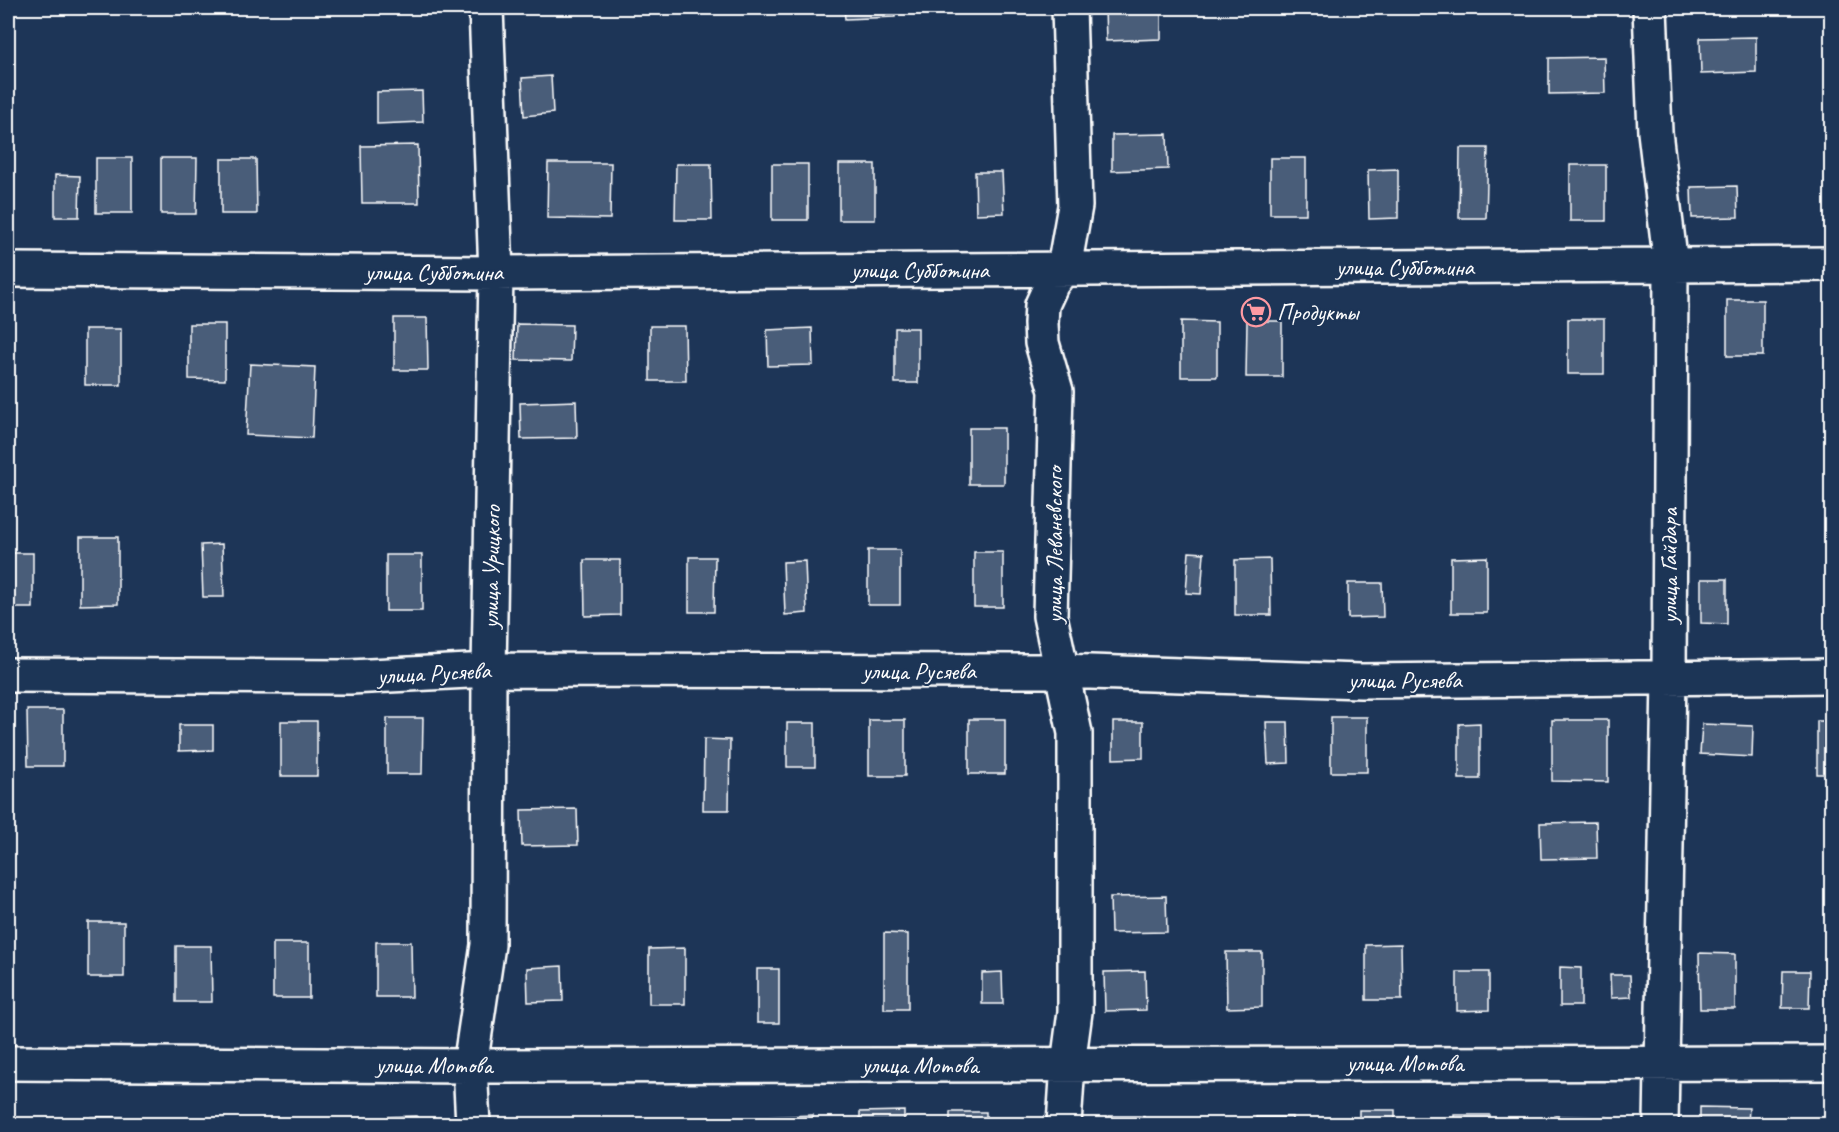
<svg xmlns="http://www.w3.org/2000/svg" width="1839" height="1132" viewBox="0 0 1839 1132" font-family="Caveat,sans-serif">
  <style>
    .building { fill: #4a5d79; stroke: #fff; stroke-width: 1.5 }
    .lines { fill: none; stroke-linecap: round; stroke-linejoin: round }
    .minor-casing { stroke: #fff; stroke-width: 38 }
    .minor { stroke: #1d3557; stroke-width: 33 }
    .labels { text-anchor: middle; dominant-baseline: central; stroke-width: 4.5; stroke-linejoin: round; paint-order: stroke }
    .street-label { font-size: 24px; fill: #fff; stroke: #1d3557 }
    .poi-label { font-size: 24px; fill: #fff; stroke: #1d3557; text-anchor: start }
  </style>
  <rect width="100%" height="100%" fill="#1d3557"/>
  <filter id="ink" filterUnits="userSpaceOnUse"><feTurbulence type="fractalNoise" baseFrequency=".0167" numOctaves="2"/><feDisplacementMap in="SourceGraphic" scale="12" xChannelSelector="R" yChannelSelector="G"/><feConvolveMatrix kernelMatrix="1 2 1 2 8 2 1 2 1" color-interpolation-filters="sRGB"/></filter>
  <g filter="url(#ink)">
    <!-- building -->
    <path class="building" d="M844,8H895V17L845,19Z
      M1105,8H1161V39L1106,41Z
      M1756,37V72L1701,74L1700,38Z
      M1604,57L1605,93L1549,94V58Z
      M551,76L553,113L524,116L522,78Z
      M422,91L423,122L377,124V92Z
      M1167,134L1168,169L1112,171V135Z
      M418,145L419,203H362L361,146Z
      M1460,148H1488L1486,218H1459Z
      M96,158H132V213H96Z
      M161,158H197L196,214H161Z
      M1270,158H1306V214H1270Z
      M221,159H256L257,214H221Z
      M548,163H611L610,219L547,218Z
      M676,164H711L712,220H675Z
      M772,164H808V220H772Z
      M839,164H875V220H839Z
      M1570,165H1606V221H1570Z
      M1398,169V218L1369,219L1368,170Z
      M975,172H1002L1004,213L976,214Z
      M55,175L80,176L79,217H55Z
      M1737,186L1738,217L1692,218L1691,187Z
      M1727,300H1763V356H1727Z
      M394,318H427L428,370H394Z
      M1568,319H1604V374H1568Z
      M1181,321L1217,322V377H1181Z
      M1247,321H1282V377H1246Z
      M189,324H225V380L189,379Z
      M517,324L572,325L571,361L516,360Z
      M650,326H685L686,381H650Z
      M812,328L813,365L768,366L767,330Z
      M895,328H918V383H895Z
      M85,329H121V385H85Z
      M250,364L315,367L312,438L246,435Z
      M576,401L577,438L521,439L520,403Z
      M969,428H1004V484H969Z
      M80,537H118V604L80,605Z
      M222,544L224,597H203L201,545Z
      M868,550H900V605H868Z
      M974,552H1003V607H974Z
      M1189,552L1204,553L1201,594L1186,593Z
      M8,553H33V608H8Z
      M386,555H422V611H386Z
      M689,557H715L714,612H689Z
      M1487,557V613H1451V558Z
      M1270,559L1271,615H1235V560Z
      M584,560H620V615L585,616Z
      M805,561L807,613L785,615L783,562Z
      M1701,579H1727V624L1701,623Z
      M1348,583H1382L1383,617L1348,618Z
      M27,710H63V766H28Z
      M1331,717H1367V772H1331Z
      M387,718H423L422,774H387Z
      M969,719H1005V774H969Z
      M869,720H905V776H869Z
      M1552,720H1608V782L1552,781Z
      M281,721H317V776H281Z
      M1817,721H1832V774H1817Z
      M1113,722H1143V758L1113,759Z
      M1266,722H1288L1289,763L1268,764Z
      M787,723H815V767H787Z
      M1480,723V779H1459V724Z
      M1702,724L1753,726L1752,757L1700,754Z
      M179,725H213V750L179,751Z
      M704,739L730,740L729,810H703Z
      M577,809L578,845L522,846L521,810Z
      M1596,822L1597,858L1541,859L1540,823Z
      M1166,896L1167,932L1111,933L1110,897Z
      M88,922H124V977H88Z
      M884,933L908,934V1009H884Z
      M376,942H411L412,997H376Z
      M273,943H309V998H273Z
      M1401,944L1402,1000H1366V945Z
      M176,946H211L212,1002H176Z
      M685,948V1004H649V949Z
      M1226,952H1262V1007L1227,1008Z
      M1699,953L1735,954V1009H1700Z
      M562,966L563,1001L528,1002L527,968Z
      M1560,967L1581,968V1006H1560Z
      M757,969H779V1023H757Z
      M1145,971L1146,1010L1105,1011L1104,972Z
      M1783,971H1810L1809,1008H1782Z
      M1002,972L1003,1004H982V973Z
      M1457,972H1489V1010L1457,1011Z
      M1610,975H1630L1631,997L1611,998Z
      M1700,1107L1749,1108L1748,1124H1700Z
      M1359,1110H1395V1124H1359Z
      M904,1111V1124H860V1112Z
      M950,1112H986V1124H950Z
      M813,1115V1124H763L762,1117Z
      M1454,1115H1490V1124H1454Z
      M417,1116V1124H381V1117Z
      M1109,1116H1144V1124H1109Z
      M1555,1116L1607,1117V1124H1555Z
      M91,1117H126V1124H91Z
      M1256,1117H1292V1124H1256Z
      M188,1119L224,1120V1124H188Z
      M286,1120H322V1124H286Z
      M578,1120V1124H522V1121Z"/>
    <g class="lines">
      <!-- minor casing -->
      <g class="minor-casing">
        <path id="minor" d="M1650,8L1655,132L1671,266L1669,677L1661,1124
          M8,270L496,273L1832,264
          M8,675L350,677L489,670L1060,671L1361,681L1832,676
          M8,1063L470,1066L1832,1063
          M473,1124L470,1066L488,945L489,670L496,273L486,8
          M1064,1124L1068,1064L1075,1012V733L1050,616L1056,391L1042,343L1041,324L1042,305L1052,283L1064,268L1075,206L1069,8"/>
      </g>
      <!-- minor -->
      <use href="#minor" class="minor"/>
    </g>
  </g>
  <!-- icons -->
  <defs>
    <g id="supermarket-ring" transform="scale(1.5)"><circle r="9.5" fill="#1d3557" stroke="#ff9aa2" stroke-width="1.5"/><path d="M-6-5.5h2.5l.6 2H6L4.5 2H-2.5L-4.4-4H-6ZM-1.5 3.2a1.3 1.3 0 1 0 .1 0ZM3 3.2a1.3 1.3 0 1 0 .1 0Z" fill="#ff9aa2"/></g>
  </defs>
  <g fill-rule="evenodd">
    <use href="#supermarket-ring" x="1256" y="312"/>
  </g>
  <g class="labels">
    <!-- street labels -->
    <g class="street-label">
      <text x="1405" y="267">улица Субботина</text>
      <text x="920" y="270">улица Субботина</text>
      <text x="434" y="272">улица Субботина</text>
      <text transform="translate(1054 545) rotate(-90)">улица Леваневского</text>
      <text transform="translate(1669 566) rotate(-90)">улица Гайдара</text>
      <text transform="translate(491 567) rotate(-89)">улица Урицкого</text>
      <text x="919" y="671">улица Русяева</text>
      <text transform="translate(434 673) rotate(-3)">улица Русяева</text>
      <text x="1405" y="680">улица Русяева</text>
      <text x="1405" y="1063">улица Мотова</text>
      <text x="434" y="1065">улица Мотова</text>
      <text x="920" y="1065">улица Мотова</text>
    </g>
    <!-- poi labels -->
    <g class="poi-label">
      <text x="1277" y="312">Продукты</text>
    </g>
  </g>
  <!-- margin -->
  <rect width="1839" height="1132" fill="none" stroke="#1d3557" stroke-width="30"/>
  <rect x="15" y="15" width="1809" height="1102" fill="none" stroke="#fff" stroke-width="2" filter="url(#ink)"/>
</svg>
